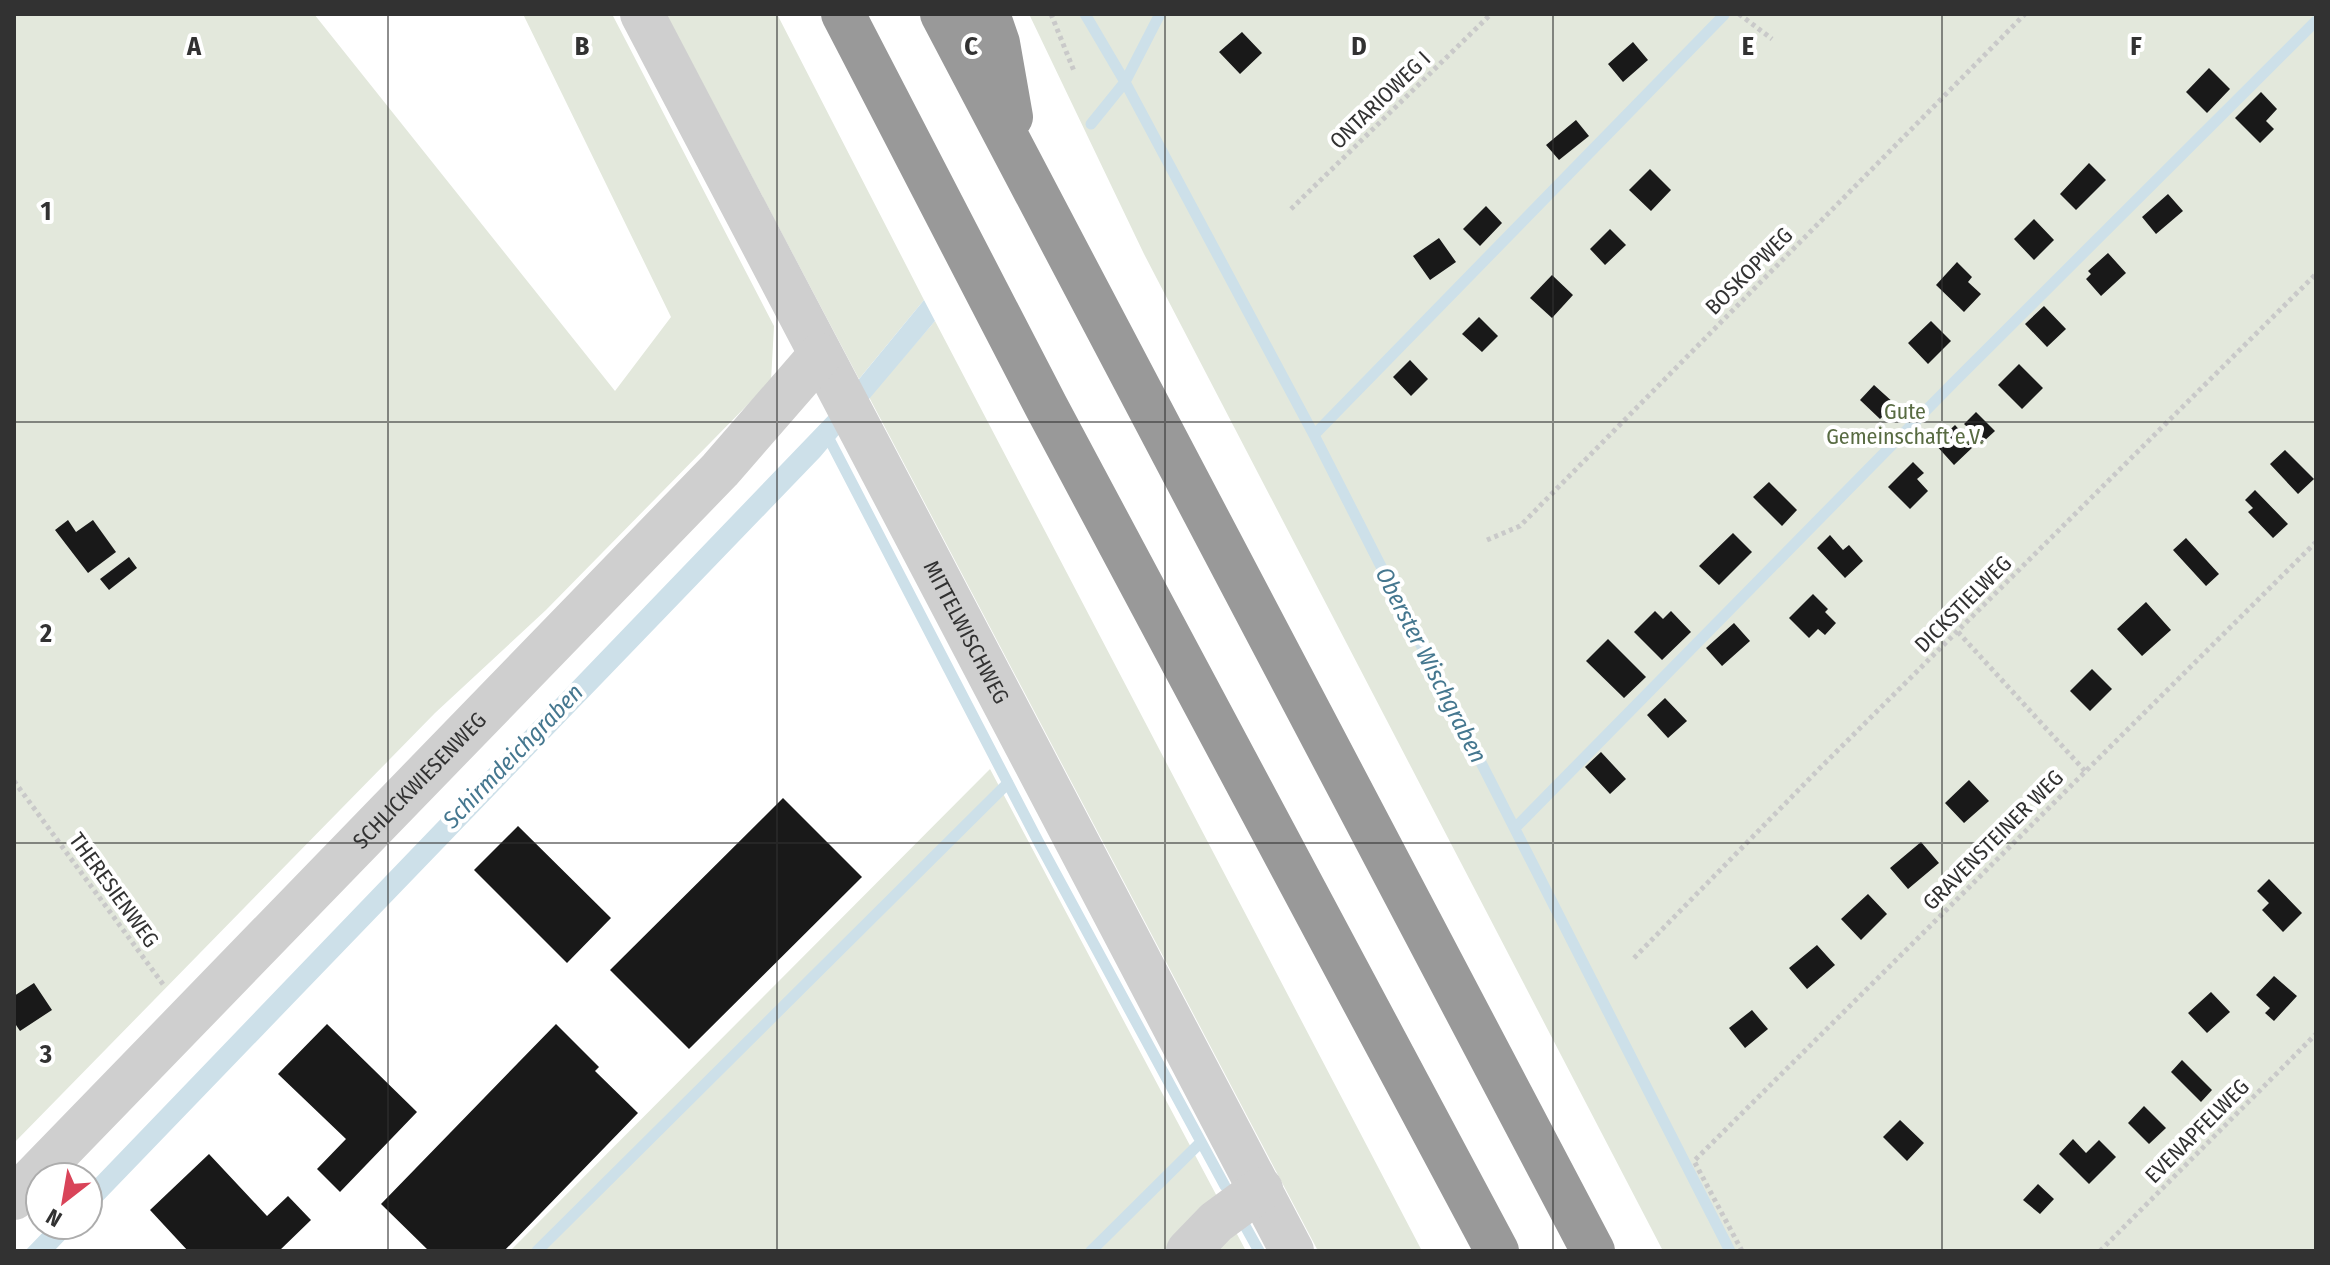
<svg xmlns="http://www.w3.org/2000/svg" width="2330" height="1265" viewBox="0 0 2330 1265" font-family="'Fira Sans Condensed',sans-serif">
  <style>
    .green { fill: #e3e8dc }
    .water { fill: #cde0e9 }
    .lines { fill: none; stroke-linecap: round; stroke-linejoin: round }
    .stream { stroke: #cde0e9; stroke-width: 11 }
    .building { fill: #191919 }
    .path { stroke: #c9c9c9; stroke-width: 5; stroke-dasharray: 4 4; stroke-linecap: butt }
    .minor { stroke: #cfcfcf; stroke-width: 44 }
    .highway { stroke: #999; stroke-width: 44 }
    .grid { fill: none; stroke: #323232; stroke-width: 2; stroke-opacity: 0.55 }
    .labels { text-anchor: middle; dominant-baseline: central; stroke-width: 8; stroke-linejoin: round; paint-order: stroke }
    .street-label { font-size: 22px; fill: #323232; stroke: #fff }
    .park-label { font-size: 22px; fill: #586b42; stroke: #fff }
    .water-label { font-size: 24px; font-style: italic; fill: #45778f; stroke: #fff }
    .grid-label { font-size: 26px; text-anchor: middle; font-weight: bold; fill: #323232; stroke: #fff; stroke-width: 8; stroke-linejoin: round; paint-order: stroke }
  </style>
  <rect width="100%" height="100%" fill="#fff"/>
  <!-- green -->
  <path class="green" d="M14,14H314L615,391L671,317L523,14H612L774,326L771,381L546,610L435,713L14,1143Z
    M666,14H777L924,300L859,379Z
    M1029,14H2316V1251H1663L1144,254Z
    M935,321L1422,1251H1318L869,397Z
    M990,769L1246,1251H510Z"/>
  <!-- water -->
  <path class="water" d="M924,300L935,321L820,457L88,1216V1186L832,412Z
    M50,1225H79L54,1251H25Z"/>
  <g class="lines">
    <!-- stream -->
    <path class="stream" d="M1085,14L1125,82L1314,435L1730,1251
      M1091,124L1125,82L1160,14
      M826,433L1038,841L1225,1186
      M1314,435L1724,15
      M1515,828L1954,382L2316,21
      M1244,1224L1259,1251
      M537,1251L1008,783
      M1091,1251L1201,1142"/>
  </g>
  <!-- building -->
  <path class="building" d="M1242,32L1262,53L1240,74L1219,52Z
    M1633,42L1648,60L1623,82L1608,64Z
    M2209,68L2230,89L2207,113L2186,92Z
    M2261,92L2277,109L2266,121L2274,129L2260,143L2235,118Z
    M1576,120L1589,136L1559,160L1546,145Z
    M2089,163L2106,180L2076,210L2060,194Z
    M1650,169L1671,190L1651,211L1629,190Z
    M2168,194L2183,211L2156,234L2142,217Z
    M1486,206L1502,223L1480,246L1463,229Z
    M2034,219L2054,240L2034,260L2014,239Z
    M1610,229L1626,245L1605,265L1590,249Z
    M1439,238L1456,262L1430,280L1413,256Z
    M2108,253L2126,273L2101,296L2086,279L2091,274L2088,271Z
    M1957,262L1972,277L1968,282L1981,294L1964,312L1936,285Z
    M1552,275L1573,295L1552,318L1530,298Z
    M2044,306L2066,329L2047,347L2025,324Z
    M1479,317L1498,336L1482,352L1462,334Z
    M1931,321L1951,341L1928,364L1908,343Z
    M1410,360L1428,379L1411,396L1393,377Z
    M2019,364L2043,388L2022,409L1998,385Z
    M1874,385L1895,404L1880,419L1860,400Z
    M1976,412L1995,431L1983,442L1964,424Z
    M1955,425L1974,446L1954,465L1935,444Z
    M2285,450L2314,479L2298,494L2270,464Z
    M1913,462L1924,473L1917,479L1928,491L1910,509L1888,487Z
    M1769,482L1797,510L1782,526L1753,497Z
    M2255,490L2288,524L2273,538L2248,512L2253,508L2245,500Z
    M68,520L76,532L93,520L116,552L88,573L55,530Z
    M1733,533L1752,552L1719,585L1699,566Z
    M1830,535L1843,550L1849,545L1863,561L1845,578L1817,548Z
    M2186,538L2219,574L2206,586L2173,550Z
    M129,557L137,568L109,590L100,579Z
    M1813,594L1828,609L1825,612L1836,623L1825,635L1818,629L1809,638L1789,618Z
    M2146,602L2171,630L2142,656L2117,629Z
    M1655,611L1663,619L1671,611L1691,632L1662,660L1634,632Z
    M1734,623L1750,641L1722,666L1706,648Z
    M1608,639L1646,677L1624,698L1586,661Z
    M2092,669L2112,689L2090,711L2070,691Z
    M1665,698L1687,721L1668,738L1647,715Z
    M1601,752L1626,779L1610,794L1585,767Z
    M1969,780L1989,801L1964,823L1945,803Z
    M783,798L862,877L689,1049L610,970Z
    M518,826L611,918L567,963L474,870Z
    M1921,842L1939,863L1908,889L1890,868Z
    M2269,879L2302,913L2283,932L2262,910L2269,903L2257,891Z
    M1868,894L1887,914L1861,940L1841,919Z
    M1817,945L1835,965L1807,989L1789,968Z
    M2274,976L2297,996L2274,1021L2265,1013L2270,1008L2256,995Z
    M34,983L52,1010L20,1031L14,1022V996Z
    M2211,992L2230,1012L2207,1033L2188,1013Z
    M1752,1010L1768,1029L1745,1048L1729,1028Z
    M327,1024L417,1112L340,1192L317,1169L346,1139L278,1074Z
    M556,1024L599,1067L595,1071L638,1113L504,1251H429L381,1204Z
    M2182,1060L2212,1090L2201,1102L2171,1072Z
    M2144,1106L2166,1128L2149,1144L2128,1123Z
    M1900,1120L1924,1143L1907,1161L1883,1137Z
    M2073,1139L2086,1153L2099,1140L2116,1157L2089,1184L2059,1154Z
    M209,1154L267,1216L288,1196L311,1220L279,1251H188L150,1210Z
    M2038,1184L2054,1199L2040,1214L2023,1200Z"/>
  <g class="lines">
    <!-- path -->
    <path class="path" d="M1051,14L1074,71
      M1739,14L1772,39
      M1291,209L1491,14
      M1487,540L1520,526L2025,14
      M1958,632L2085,771
      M14,781L165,987
      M1634,958L1820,768L2316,274
      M1742,1251L1694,1161L2316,542
      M2100,1251L2316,1034"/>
    <!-- minor -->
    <g class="minor">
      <path id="s1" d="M642,14L1292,1251"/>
      <path id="s2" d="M14,1198L720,470L820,355"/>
      <path d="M1188,1251L1216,1222L1261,1189"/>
    </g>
    <!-- highway -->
    <path class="highway" d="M843,14L1047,408L1497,1251
      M942,14L1593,1251
      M988,14L998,43L1011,117"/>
  </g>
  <!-- grid -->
  <path class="grid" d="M388,14V1251M777,14V1251M1165,14V1251M1553,14V1251M1942,14V1251M14,422H2316M14,843H2316"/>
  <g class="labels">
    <!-- street labels -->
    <g class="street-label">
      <text transform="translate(1380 100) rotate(-44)">ONTARIOWEG I</text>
      <text transform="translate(1749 271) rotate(-45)">BOSKOPWEG</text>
      <text transform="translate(1963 604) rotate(-45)">DICKSTIELWEG</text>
      <text stroke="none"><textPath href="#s1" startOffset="698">MITTELWISCHWEG</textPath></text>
      <text stroke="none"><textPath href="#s2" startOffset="582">SCHLICKWIESENWEG</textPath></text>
      <text transform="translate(1993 840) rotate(-45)">GRAVENSTEINER WEG</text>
      <text transform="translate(114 890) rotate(54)">THERESIENWEG</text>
      <text transform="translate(2197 1131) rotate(-45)">EVENAPFELWEG</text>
    </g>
    <!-- park labels -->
    <g class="park-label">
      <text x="1905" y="411">Gute<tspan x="1905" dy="25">Gemeinschaft e.V.</tspan></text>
    </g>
    <!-- water labels -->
    <g class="water-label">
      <text transform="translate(1431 665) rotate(63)">Oberster Wischgraben</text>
      <text transform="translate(513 756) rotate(-46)">Schirmdeichgraben</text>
    </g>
  </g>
  <g class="grid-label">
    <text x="194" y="55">A</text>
    <text x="582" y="55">B</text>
    <text x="971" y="55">C</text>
    <text x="1359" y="55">D</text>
    <text x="1748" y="55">E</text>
    <text x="2136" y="55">F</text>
    <text x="46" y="220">1</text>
    <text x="46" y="642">2</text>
    <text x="46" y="1063">3</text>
  </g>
  <!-- border -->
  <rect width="2330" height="1265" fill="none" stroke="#323232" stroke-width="32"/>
  <!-- north arrow -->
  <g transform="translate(64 1201) rotate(211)"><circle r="38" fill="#ffffff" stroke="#adadad" stroke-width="2"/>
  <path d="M0-6L14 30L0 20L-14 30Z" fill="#d94459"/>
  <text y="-12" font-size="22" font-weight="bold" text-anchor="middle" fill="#323232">N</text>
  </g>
</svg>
